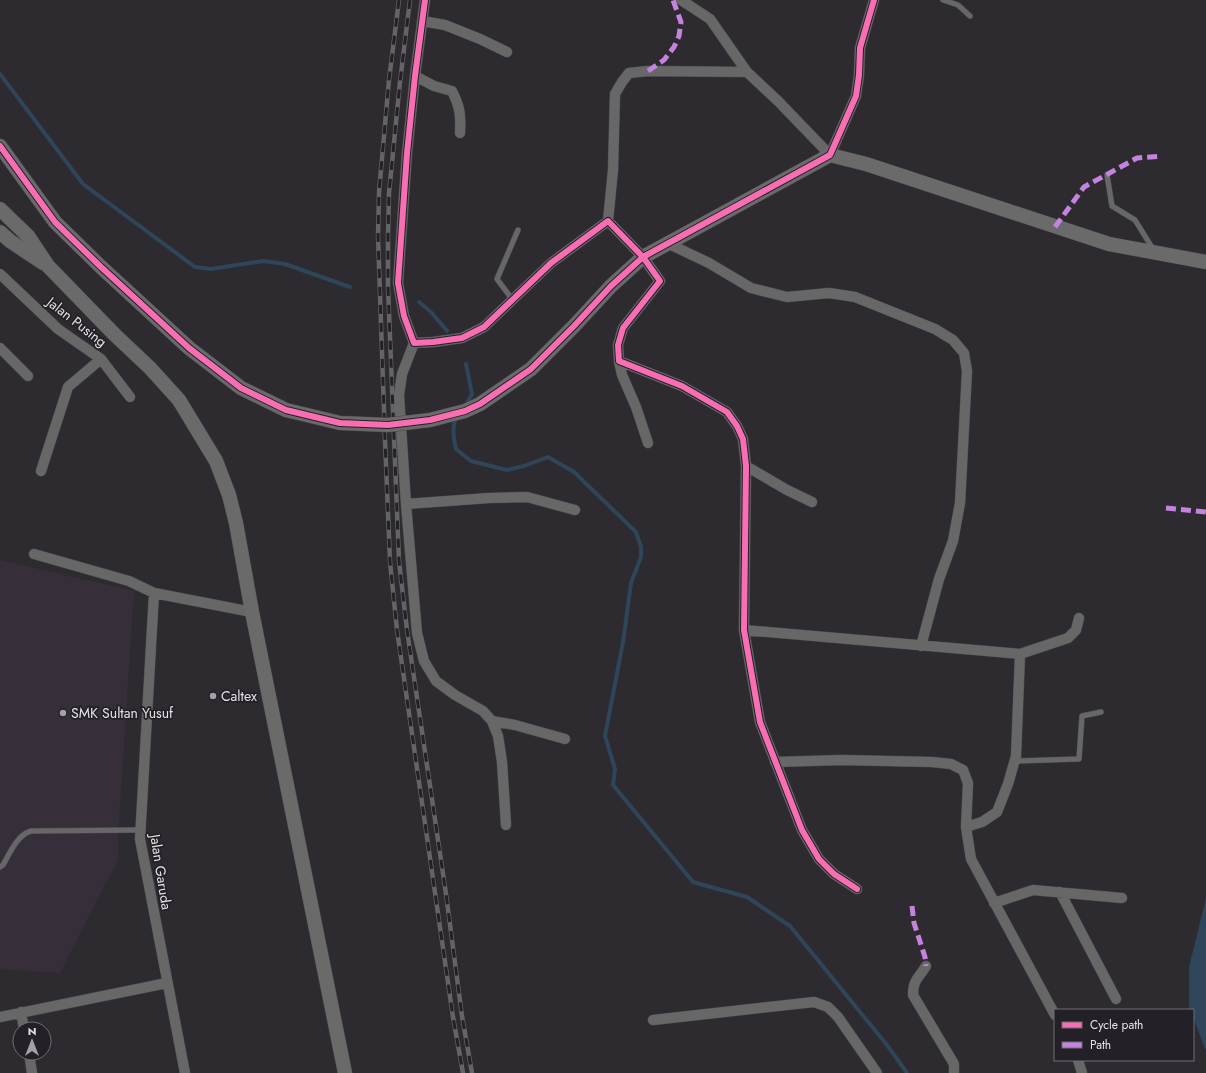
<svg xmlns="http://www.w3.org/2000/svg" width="1206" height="1073" viewBox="0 0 1206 1073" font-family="Jost,sans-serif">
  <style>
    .built { fill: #362f3a }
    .water { fill: #2e455a }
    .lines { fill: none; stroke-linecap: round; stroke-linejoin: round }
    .stream { stroke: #2e455a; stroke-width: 4 }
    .lane-casing { stroke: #4b494c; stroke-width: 6 }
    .street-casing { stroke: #4b494c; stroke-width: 11 }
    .secondary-casing { stroke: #4b494c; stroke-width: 15 }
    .lane { stroke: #676768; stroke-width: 5 }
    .street { stroke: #676768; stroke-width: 10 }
    .secondary { stroke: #6a6a6b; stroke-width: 14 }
    .rail-casing { stroke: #646366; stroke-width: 4.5 }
    .rail { stroke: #242027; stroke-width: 3; stroke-dasharray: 9; stroke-linecap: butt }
    .secondary-bridge-casing { stroke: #4b494c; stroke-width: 15; stroke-linecap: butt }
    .secondary-bridge { stroke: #6a6a6b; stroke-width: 14 }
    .quiet { stroke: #c483df; stroke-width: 5; stroke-dasharray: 10 5; stroke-linecap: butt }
    .cycleway-casing { stroke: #242027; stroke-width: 8 }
    .cycleway { stroke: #f96db3; stroke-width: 6 }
    .poi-dot { fill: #a4a2a6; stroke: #242027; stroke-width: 1.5 }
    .labels { text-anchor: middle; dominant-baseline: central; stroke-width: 3.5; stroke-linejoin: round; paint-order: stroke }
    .street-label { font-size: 14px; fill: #e4e2e6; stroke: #242027 }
    .poi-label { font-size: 14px; fill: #e4e2e6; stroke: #242027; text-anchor: start }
  </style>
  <rect width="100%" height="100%" fill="#2e2b30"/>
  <!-- built -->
  <path class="built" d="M0,560L134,591L118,835V859L60,973L0,969Z"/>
  <!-- water -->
  <path class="water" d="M1206,898V1050L1205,1049L1193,1017V1010H1190L1189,1006V967Z"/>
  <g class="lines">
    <!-- stream -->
    <path class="stream" d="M0,74L83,184L195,267L211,269L263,261L285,264L350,287
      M419,302L431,312L447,331
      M465,407L472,394L466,364
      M457,417C451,426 454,439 456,449L471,461L507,470L524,466L548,457L574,472L636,532L641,547V557L631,583L623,642L605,736L615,769L613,785L693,882L747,897L790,926L887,1045L907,1073"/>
    <!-- lane casing -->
    <g class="lane-casing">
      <path id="lane" d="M943,0L958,5L970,16
        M1107,175L1112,206L1135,220L1153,249
        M512,299L497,279L518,230
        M1015,761L1079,759L1082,716L1101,712
        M0,867L3,865C10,853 17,835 31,831L140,830"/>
    </g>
    <!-- street casing -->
    <g class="street-casing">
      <path id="street" d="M425,0L415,76L407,153L398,283L404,316L414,343L433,342L462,338L484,327L551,263L608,221L643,257L660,281L623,328L618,345L619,361L682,386L727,412L737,426L743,439L746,466L744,630L760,722L802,830L819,859L834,874L857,889
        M681,0L710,19L747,72L778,101L830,155L856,96L859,75L860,48L874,0
        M422,21L445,25L480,39L507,52
        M415,76L434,86L452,91C460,107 461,115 460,133
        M608,221L613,170L615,94L622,82L629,73L648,71L747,72
        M667,243L709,263L751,288L787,297L829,293L855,297L935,329L953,340L964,353L967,371L960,503L953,541L939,579L921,646
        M0,274L58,329L101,359L130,397
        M414,343L402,374L399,395L406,504L417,633L424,661L436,681L455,695L483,711L492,721L498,736L502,762L506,825
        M0,348L28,376
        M619,361L622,375L636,407L648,443
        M746,466L787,490L812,502
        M41,471L68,387L101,359
        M406,504L489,498L527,497L575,510
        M34,554L129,581L154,593L252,612
        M154,593L140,839L185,1073
        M744,630L1020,654L1068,638L1076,630L1079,618
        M492,721L515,725L565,739
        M775,762L842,760L932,762L951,764L963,770L968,783L966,827L971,859L1055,1015
        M966,827L982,822L997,812L1008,784L1016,756L1020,654
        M1060,892L1116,999
        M994,903L1033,890L1122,898
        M926,966C919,978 913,979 913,995L954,1064V1073
        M21,1012L24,1029
        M0,1017L167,983
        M653,1020L814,1002L828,1007L838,1017L877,1073
        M29,1053L32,1073
        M1078,1060L1082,1073"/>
    </g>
    <!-- secondary casing -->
    <g class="secondary-casing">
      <path id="secondary" d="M0,146L55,222L101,267L189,348L241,388L286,410
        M0,209L28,236L48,266L114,334L150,368L179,400L216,461L229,495L236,523L252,612L345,1073
        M0,232L10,241L43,263
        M480,404L531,369L574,326L611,286L643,257L830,155L866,164L1109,244L1206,262"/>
    </g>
    <!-- lane -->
    <use href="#lane" class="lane"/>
    <!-- street -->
    <use href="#street" class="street"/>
    <!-- secondary -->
    <use href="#secondary" class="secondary"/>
    <!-- rail casing -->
    <g class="rail-casing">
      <path id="rail" d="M399,0L389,80L379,192L378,236L385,440L390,562L397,630L453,1017L463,1073
        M410,0L400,82L389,193L388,236V287L399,561L407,630L446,894L462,1016L472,1073"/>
    </g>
    <!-- rail -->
    <use href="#rail" class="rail"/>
    <!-- secondary-bridge casing -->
    <g class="secondary-bridge-casing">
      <path id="secondary-bridge" d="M286,410L340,423L388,425L430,420L465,411L480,404"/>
    </g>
    <!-- secondary-bridge -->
    <use href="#secondary-bridge" class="secondary-bridge"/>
    <!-- quiet -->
    <path class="quiet" d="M648,71L664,60L674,47L679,36L681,22L673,0
      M1055,227L1084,187L1137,158L1162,156
      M1166,508L1206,512
      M912,906L914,923L925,957L926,966"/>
    <!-- cycleway casing -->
    <g class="cycleway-casing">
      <path id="cycleway" d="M425,0L415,76L407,153L398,283L404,316L414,343L433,342L462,338L484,327L551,263L608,221L643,257L660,281L623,328L618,345L619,361L682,386L727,412L737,426L743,439L746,466L744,630L760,722L802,830L819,859L834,874L857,889
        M0,146L55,222L101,267L189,348L241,388L286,410L340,423L388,425L430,420L465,411L480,404L531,369L574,326L611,286L643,257L830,155L856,96L859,75L860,48L874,0"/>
    </g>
    <!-- cycleway -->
    <use href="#cycleway" class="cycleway"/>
  </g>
  <!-- markers -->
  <g class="poi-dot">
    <circle cx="213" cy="696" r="4"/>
    <circle cx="63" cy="713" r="4"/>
  </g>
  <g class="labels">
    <!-- street labels -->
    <g class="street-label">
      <text transform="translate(77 322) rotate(38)">Jalan Pusing</text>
      <text transform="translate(161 872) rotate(81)">Jalan Garuda</text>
    </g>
    <!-- poi labels -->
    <g class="poi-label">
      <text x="221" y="696">Caltex</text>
      <text x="71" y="713">SMK Sultan Yusuf</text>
    </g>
  </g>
  <!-- legend -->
  <rect x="1054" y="1009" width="140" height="52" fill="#242027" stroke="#716e73"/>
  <rect x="1062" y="1022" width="20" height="6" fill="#f96db3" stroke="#716e73"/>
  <text x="1090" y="1029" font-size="12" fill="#e4e2e6">Cycle path</text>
  <rect x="1062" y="1042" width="20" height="6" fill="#c483df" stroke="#716e73"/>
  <text x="1090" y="1049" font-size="12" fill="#e4e2e6">Path</text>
  <!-- north arrow -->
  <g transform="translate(32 1041)"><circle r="19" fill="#242027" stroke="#716e73"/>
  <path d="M0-3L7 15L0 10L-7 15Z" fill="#a4a2a6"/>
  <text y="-6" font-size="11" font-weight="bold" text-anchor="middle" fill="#e4e2e6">N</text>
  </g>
</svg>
